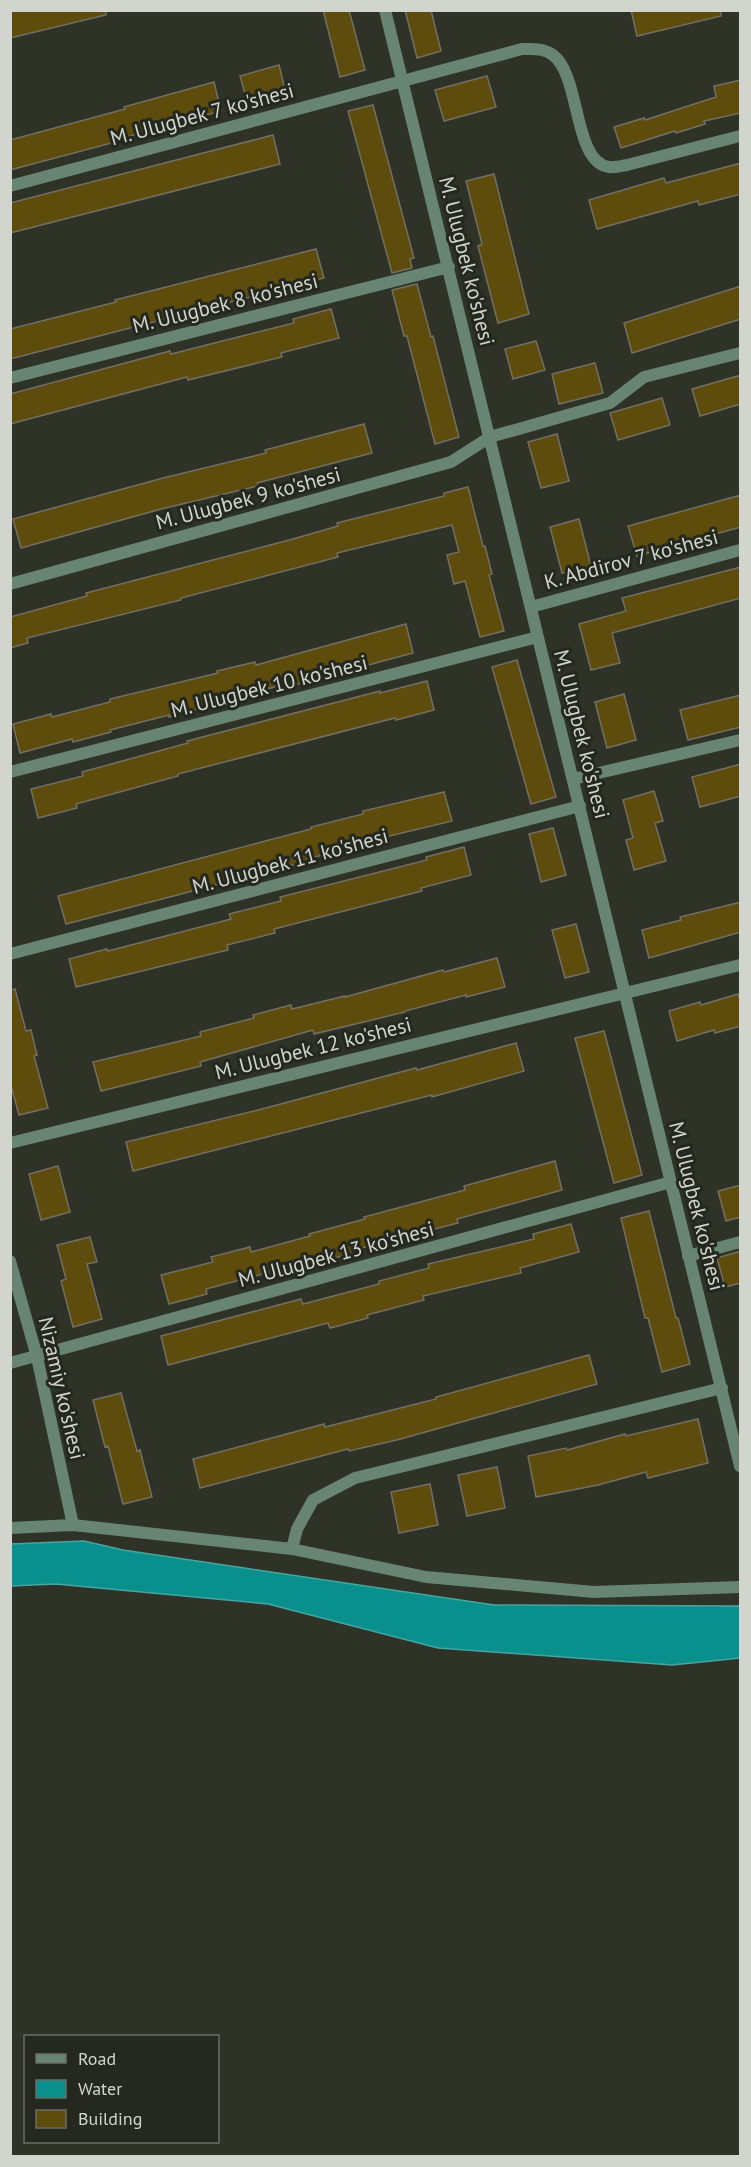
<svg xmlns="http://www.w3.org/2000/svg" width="751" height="2167" viewBox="0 0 751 2167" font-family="'PT Sans',sans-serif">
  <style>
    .water { fill: #0a908c; stroke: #46a5a0; stroke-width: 1.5 }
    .building { fill: #5e4c0d; stroke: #736f63; stroke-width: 1.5 }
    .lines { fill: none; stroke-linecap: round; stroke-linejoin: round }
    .minor { stroke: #678572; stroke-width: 12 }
    .labels { text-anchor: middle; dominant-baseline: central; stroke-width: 6; stroke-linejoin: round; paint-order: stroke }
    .street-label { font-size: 21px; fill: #d2d5ce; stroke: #24281e }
  </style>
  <rect width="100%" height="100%" fill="#2e3227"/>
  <!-- water -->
  <path class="water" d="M84,1541L123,1550L494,1605L740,1606V1658L672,1665L438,1648L268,1604L56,1584L11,1586V1544Z"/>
  <!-- building -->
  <path class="building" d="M10,10H106V15L10,38Z
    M323,10H349L365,70L340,77Z
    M405,10H431L441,51L417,58Z
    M631,10H721V16L637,36Z
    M279,65L286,94L248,104L240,76Z
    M487,76L496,107L444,121L435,90Z
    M741,80V113L704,121L705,124L676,133L675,131L621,148L614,127L644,118L645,120L716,97L714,86Z
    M214,82L221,111L123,138V140L10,170V140L125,109L124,107Z
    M373,105L414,258L410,259L412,268L392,273L348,111Z
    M273,135L280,164L10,233V203Z
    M741,163V194L699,205L698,201L597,229L589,200L664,178L666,183Z
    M494,174L529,314L498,323L478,246L482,244L466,181Z
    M316,249L324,278L10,359V329L116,302L115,300Z
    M417,284L431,337L433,336L459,437L435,444L407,336H404L392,290Z
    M741,286V319L632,353L624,323Z
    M331,309L339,338L281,353L282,357L188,380L187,377L10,424V394L170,351L171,354L294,323L293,319Z
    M536,341L545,370L513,379L505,349Z
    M595,363L603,393L559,404L552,374Z
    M741,375V404L700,416L692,389Z
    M662,398L670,425L618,440L610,413Z
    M364,424L372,453L257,483L258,486L161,509L21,548L13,519L163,478L266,453L265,450Z
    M557,434L569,481L541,488L528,442Z
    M468,487L483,546H485L492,574L489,575L504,631L480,637L465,581L454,584L447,555L459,552L452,525L337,553L338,557L181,598V600L27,638L28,643L10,648V617L87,596L86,593L293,539L338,526L337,523L444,496V493Z
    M741,495V527L637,556L628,526Z
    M579,519L591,566L562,573L550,527Z
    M741,567V598L612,633L620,663L591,670L579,624L626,611L622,598Z
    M406,624L413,653L279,689L278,686L169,717V715L110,730L111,732L73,742L72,739L20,753L13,724L51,714L52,717L110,702V699L218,673L217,671L255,662L256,665Z
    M517,660L556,797L531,804L492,667Z
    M427,681L434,710L396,720L395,718L178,774V776L76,804L77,808L38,818L31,789L83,776L82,772L188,743L187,741L380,691V693Z
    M624,694L636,740L607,748L595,702Z
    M741,695V727L688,740L680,710Z
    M741,764V796L700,807L692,777Z
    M654,791L663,821L655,823L666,861L634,870L626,840L633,838L623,800Z
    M444,792L452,821L356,844L357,846L307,859L308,861L66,924L58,896L311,829V827L363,814V811Z
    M553,828L566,875L541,882L529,834Z
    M464,847L471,875L421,888L422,891L274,929L275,933L227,945L228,950L76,987L69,959L107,949L108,951L231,919L229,914L281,901L280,897L427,860L426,857Z
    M741,902V932L649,958L642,930L681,920L680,917Z
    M576,924L589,972L565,978L552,930Z
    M497,958L505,987L466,997V995L405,1011V1012L314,1034L313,1030L200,1062L201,1066L101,1091L93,1062L201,1036L200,1032L254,1018L253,1015L291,1005L292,1009L345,996V997L443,970L444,972Z
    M15,989L26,1031L31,1030L37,1055L34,1056L48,1108L19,1115L10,1082V990Z
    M738,994L741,1003V1026L715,1033L714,1030L677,1041L669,1011L700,1002L701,1005Z
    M604,1031L642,1175L614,1183L575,1038Z
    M516,1043L524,1071L432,1097V1095L133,1171L126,1142L262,1109L416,1068L417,1070Z
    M555,1161L562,1190L457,1219L458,1223L354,1250L355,1253L309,1264L310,1267L272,1277L270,1272L206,1289L207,1294L169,1304L161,1275L213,1262L211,1257L250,1247L251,1252L310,1236L309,1234L365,1219L364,1217L465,1190L464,1186Z
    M58,1166L70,1212L41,1220L29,1174Z
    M741,1185V1217L726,1221L718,1191Z
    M649,1211L676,1318H678L690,1364L662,1372L648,1318H645L621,1218Z
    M571,1224L579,1252L520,1268L521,1273L423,1296L424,1300L367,1315L368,1318L330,1328L328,1323L168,1365L161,1336L301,1299L303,1304L379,1284V1281L429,1268L428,1264L534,1239L533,1234Z
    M90,1237L97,1262L87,1264L102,1319L73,1327L61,1281L66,1279L57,1245Z
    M741,1251V1283L725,1287L717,1258Z
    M589,1355L597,1384L397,1440L349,1451L348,1449L200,1488L193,1459L324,1424L325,1427L436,1399V1397Z
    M121,1393L137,1451L140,1450L152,1497L123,1504L108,1446L105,1447L93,1400Z
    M698,1419L708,1463L648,1478L646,1472L598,1485L536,1497L528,1456L566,1448L567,1450L625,1434L626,1436Z
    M497,1467L505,1508L467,1516L458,1475Z
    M430,1484L438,1525L399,1533L391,1492Z"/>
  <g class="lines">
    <!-- minor -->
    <path class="minor" d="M385,10L740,1466
      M10,186L522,49C533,49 544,48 553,55C581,76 573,162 609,167C614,168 622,166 627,165L740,136
      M10,378L449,267
      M10,584L451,462L490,437L610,403L644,377L740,353
      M531,607L740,550
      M10,772L538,637
      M573,779L740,740
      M10,954L580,806
      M10,1143L740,965
      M688,1256L740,1242
      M10,1261L37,1357L73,1525
      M10,1363L671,1182
      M10,1528L73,1525L292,1549L426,1577L594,1592L740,1587
      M292,1549L297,1529L313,1500L355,1478L722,1388"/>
  </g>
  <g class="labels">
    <!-- street labels -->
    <g class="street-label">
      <text transform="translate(202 114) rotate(-15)">M. Ulugbek 7 ko'shesi</text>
      <text transform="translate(467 261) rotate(76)">M. Ulugbek ko'shesi</text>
      <text transform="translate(225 303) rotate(-14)">M. Ulugbek 8 ko'shesi</text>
      <text transform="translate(248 498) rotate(-15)">M. Ulugbek 9 ko'shesi</text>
      <text transform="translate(631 559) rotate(-15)">K. Abdirov 7 ko'shesi</text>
      <text transform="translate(269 686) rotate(-14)">M. Ulugbek 10 ko'shesi</text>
      <text transform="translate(582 734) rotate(76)">M. Ulugbek ko'shesi</text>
      <text transform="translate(290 861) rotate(-15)">M. Ulugbek 11 ko'shesi</text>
      <text transform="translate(313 1048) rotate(-14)">M. Ulugbek 12 ko'shesi</text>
      <text transform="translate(697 1206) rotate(76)">M. Ulugbek ko'shesi</text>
      <text transform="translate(336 1254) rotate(-15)">M. Ulugbek 13 ko'shesi</text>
      <text transform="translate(62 1388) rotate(77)">Nizamiy ko'shesi</text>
    </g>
  </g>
  <!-- border -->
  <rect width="751" height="2167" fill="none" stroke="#d2d5ce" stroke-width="24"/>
  <!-- legend -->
  <rect x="24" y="2035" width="195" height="108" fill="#24281e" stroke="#6a6d64" stroke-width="1.5"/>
  <rect x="36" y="2054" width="30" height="9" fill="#678572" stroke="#6a6d64" stroke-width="1.5"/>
  <text x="78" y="2065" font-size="18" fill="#d2d5ce">Road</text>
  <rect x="36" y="2080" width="30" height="18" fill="#0a908c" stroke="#6a6d64" stroke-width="1.5"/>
  <text x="78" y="2095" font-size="18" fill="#d2d5ce">Water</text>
  <rect x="36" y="2110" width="30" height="18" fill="#5e4c0d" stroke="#6a6d64" stroke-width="1.5"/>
  <text x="78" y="2125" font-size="18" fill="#d2d5ce">Building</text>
</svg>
